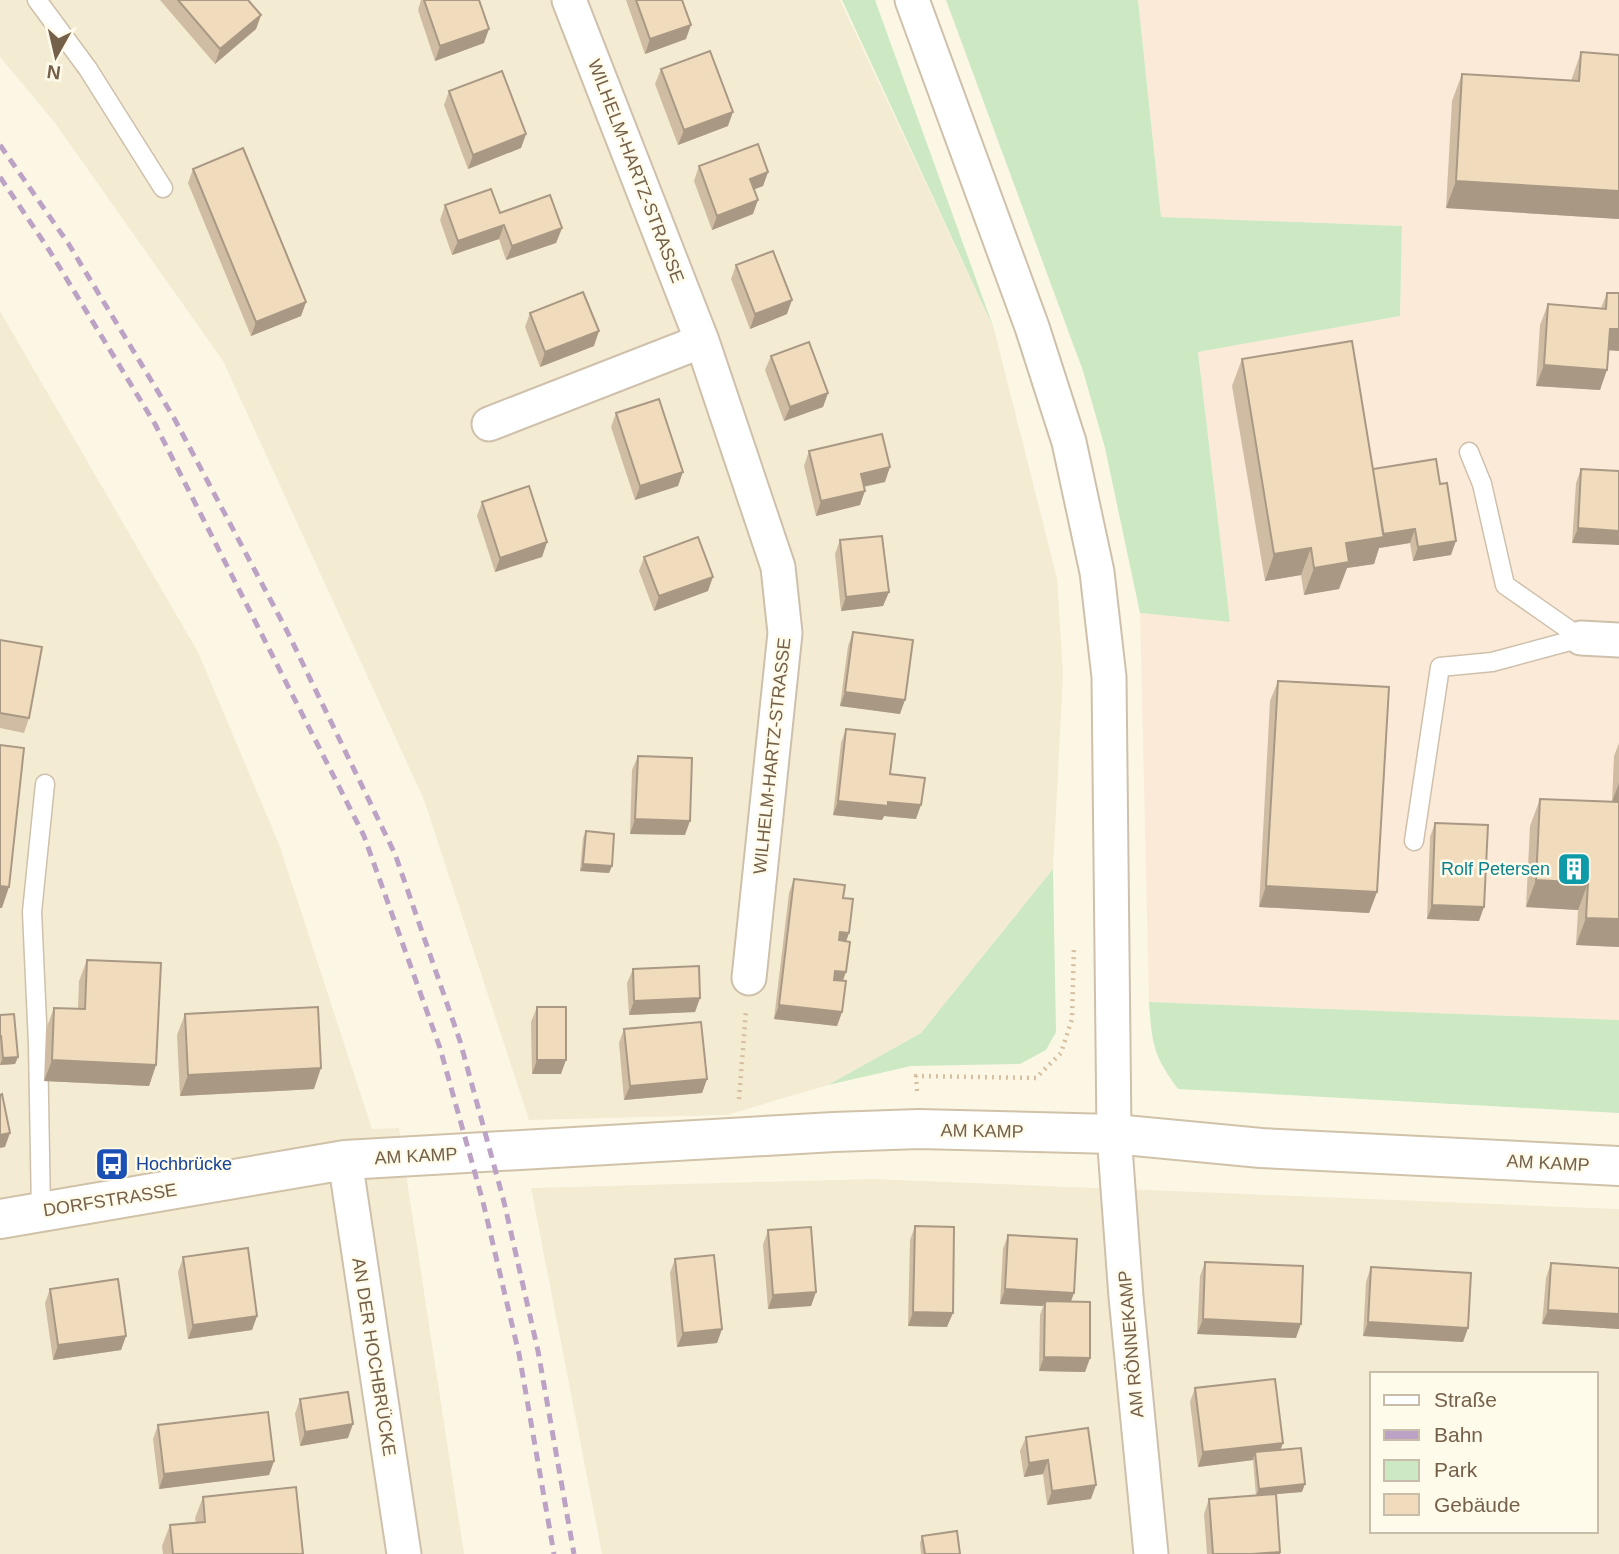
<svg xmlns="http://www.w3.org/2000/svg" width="1619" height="1554" viewBox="0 0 1619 1554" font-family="Arial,sans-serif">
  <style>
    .residential { fill: #f4ebd3; fill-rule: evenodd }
    .commercial { fill: #fcead9 }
    .green { fill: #cce9c3 }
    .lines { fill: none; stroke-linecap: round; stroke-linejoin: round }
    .lane-casing { stroke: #cec0ab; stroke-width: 21 }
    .street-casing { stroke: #cec0ab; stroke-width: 37 }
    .secondary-casing { stroke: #d0c2a9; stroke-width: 42 }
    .path { stroke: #d6bfa0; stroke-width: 4.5; stroke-dasharray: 2 5; stroke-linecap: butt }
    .lane { stroke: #fff; stroke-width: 18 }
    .street { stroke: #fff; stroke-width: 33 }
    .secondary { stroke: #fff; stroke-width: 38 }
    .rail { stroke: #bca3c6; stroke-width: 5; stroke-dasharray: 10 7; stroke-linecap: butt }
    .wall { fill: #cfbca3 }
    .shaded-wall { fill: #a99984 }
    .building { fill: #f1dbbd; stroke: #a99984; stroke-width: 2 }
    .labels { text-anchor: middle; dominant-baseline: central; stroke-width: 5; stroke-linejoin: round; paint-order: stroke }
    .street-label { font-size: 18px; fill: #75614a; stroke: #fffbeb }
    .culture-label { font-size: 18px; fill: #0d838f; stroke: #fffbeb; text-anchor: end }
    .transit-label { font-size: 18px; fill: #164399; stroke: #fffbeb; text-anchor: start }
  </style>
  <rect width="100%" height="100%" fill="#fcf7e5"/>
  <!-- residential -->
  <path class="residential" d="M0,0H840L994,329L1057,578L1063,675L1053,869L921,1033L828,1085L727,1115L529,1120L424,800L223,361L55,123L0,57Z
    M0,311L198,652L279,844L372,1129L399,1128L464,1554H0Z
    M873,1179L1619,1209V1554H602L531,1188ZM1372,1374H1596V1531H1372Z"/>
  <!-- commercial -->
  <path class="commercial" d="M1138,0H1619V1020L1149,1002L1140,613L1230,622L1198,352L1400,316L1402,226L1161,217Z"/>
  <!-- green -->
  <path class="green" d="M842,0H875L994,329Z
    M946,0H1138L1161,217L1402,226L1400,316L1198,352L1230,622L1140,613L1105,448L1083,371Z
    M1053,869L1056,1032L1046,1050L1020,1064L911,1066L828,1085L921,1033Z
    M1149,1002L1619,1020V1113L1178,1089C1153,1055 1152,1044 1149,1002Z"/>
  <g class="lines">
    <!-- lane casing -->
    <g class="lane-casing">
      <path id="lane" d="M37,0L88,69L163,188
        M1469,452L1482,484L1505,585L1581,638
        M1414,841L1440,667L1492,662L1581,638
        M41,1211L38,1044L32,912L45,784"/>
    </g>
    <!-- street casing -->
    <g class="street-casing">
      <path id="street" d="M569,0L702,341L778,567L785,633L749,978
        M912,0L1032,327L1069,442L1097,572L1109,677L1114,1134L1126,1297L1151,1554
        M489,424L702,341
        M1581,638L1619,640
        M345,1160L404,1554"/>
    </g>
    <!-- secondary casing -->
    <g class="secondary-casing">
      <path id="secondary" d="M0,1219L345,1160L834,1132L919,1129L1114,1134L1261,1148L1619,1166"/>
    </g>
    <!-- path -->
    <path class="path" d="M917,1091L916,1076L1036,1078L1061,1053L1072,1019L1074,947
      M739,1099L746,1011"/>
    <!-- lane -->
    <use href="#lane" class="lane"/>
    <!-- street -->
    <use href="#street" class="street"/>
    <!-- secondary -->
    <use href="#secondary" class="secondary"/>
    <!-- rail -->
    <path class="rail" d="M0,145L68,243L174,418L287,631L395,854L460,1041L504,1202L538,1351L574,1554
      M0,177L49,250L155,424L364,836L440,1048L483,1202L519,1354L554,1554"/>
  </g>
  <!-- wall -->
  <path class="wall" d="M160,0H248L261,15L256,29L215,64Z
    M421,0H479L484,43L435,61L418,10Z
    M626,0H682L686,39L645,54Z
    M1581,52L1619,55V219L1446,208L1452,101L1462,74L1571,81Z
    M661,69L728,126L678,145L655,84Z
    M449,91L526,134L521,148L468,169L444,105Z
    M699,166L768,172L763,186L754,189L753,214L712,230L694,181Z
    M193,169L306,302L301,316L251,336L188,183Z
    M445,205L500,213L562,228L556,243L506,260L499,239L452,255L440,220Z
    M736,265L787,314L750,329L731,279Z
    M1607,293L1609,350L1600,390L1536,386L1540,325L1548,304L1601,308Z
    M530,313L594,346L540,367L525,327Z
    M771,356L828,393L823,407L784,421L765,370Z
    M1242,359L1373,469L1451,555L1413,561L1410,543L1379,548L1374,564L1347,568L1339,589L1304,595L1301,575L1265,581L1232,386Z
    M616,413L678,486L635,500L611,427Z
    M809,451L885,482L864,487L860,505L816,516L804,466Z
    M1581,469L1619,471L1572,543L1576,483Z
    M482,502L547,542L542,557L495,572L477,516Z
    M840,540L889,592L883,606L841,611L835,554Z
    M644,557L708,591L654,611L639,571Z
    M853,632L900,714L840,706L848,646Z
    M0,640L29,718L24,733L0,728Z
    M1278,681L1377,892L1369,913L1259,907L1270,701Z
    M846,729L890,774L916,819L884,816L882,820L833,815L841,743Z
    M1619,743V802H1612L1614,756Z
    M638,756L685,835L630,834L632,770Z
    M1540,799L1619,802V947L1576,945L1578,910L1526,907L1530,826Z
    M1435,823L1479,921L1427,919L1430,837Z
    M586,831L612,866L609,873L580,871L583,838Z
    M794,879L843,898L849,933L846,941L843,981L842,1012L837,1026L774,1019L789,893Z
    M87,960L156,1065L149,1086L44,1081L46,1029L54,1008L78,1009L79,981Z
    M633,969L700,998L695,1012L629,1015L627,983Z
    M537,1007L561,1074H532L531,1022Z
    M185,1014L314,1089L180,1096L177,1035Z
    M0,1015L18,1057L15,1064L0,1065Z
    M624,1029L707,1079L702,1093L624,1100L619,1043Z
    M915,1226L947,1327L908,1326L910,1240Z
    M768,1230L816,1292L811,1306L768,1309L763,1245Z
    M1008,1235L1071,1301L1090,1358L1085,1372L1039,1371L1040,1315L1043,1306L1000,1304L1003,1249Z
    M183,1258L257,1316L252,1330L188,1339L178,1272Z
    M675,1259L722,1329L717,1343L677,1347L670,1273Z
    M1205,1262L1296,1338L1197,1334L1200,1276Z
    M1551,1263L1619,1268V1329L1542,1324L1546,1278Z
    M1371,1267L1468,1328L1463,1342L1363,1336L1366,1282Z
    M50,1289L126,1336L121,1350L53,1360L45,1303Z
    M1195,1388L1280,1450L1302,1492L1272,1494L1280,1552V1554H1207L1204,1514L1209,1499L1256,1496L1253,1460L1198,1467L1190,1402Z
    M300,1399L348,1438L300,1446L295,1414Z
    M158,1425L274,1461L269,1475L159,1489L153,1439Z
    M1026,1437L1091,1499L1047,1505L1043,1474L1024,1477L1020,1451Z
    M203,1497L303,1554H163L162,1546L170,1525L196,1523L195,1518Z
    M922,1536L960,1554H921L920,1543Z"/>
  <!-- shaded-wall -->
  <path class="shaded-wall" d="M261,15L256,29L215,64L220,49Z
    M691,25L686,39L645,54L650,39Z
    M489,29L484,43L435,61L440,46Z
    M733,112L728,126L678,145L684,130Z
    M526,134L521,148L468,169L473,155Z
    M768,172L763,186L745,193L750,179Z
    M1456,181L1619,191V219L1446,208Z
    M758,200L753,214L712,230L717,216Z
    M504,225L499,239L452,255L458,241Z
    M562,228L556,243L506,260L512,246Z
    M792,300L787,314L750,329L755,314Z
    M306,302L301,316L251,336L256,322Z
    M1610,329H1619V351L1603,350Z
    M599,331L594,346L540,367L545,352Z
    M1544,365L1607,370L1600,390L1536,386Z
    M828,393L823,407L784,421L790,407Z
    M890,467L885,482L856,488L861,474Z
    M683,472L678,486L635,500L640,486Z
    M865,491L860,505L816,516L821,501Z
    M1578,528L1619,531V545L1572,543Z
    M1415,529L1410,543L1379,548L1374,564L1347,568L1339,589L1304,595L1314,568L1346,543L1377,535Z
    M1456,541L1451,555L1413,561L1418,547Z
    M547,542L542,557L495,572L500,558Z
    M1311,548L1301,575L1265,581L1274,554Z
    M713,577L708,591L654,611L659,596Z
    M889,592L883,606L841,611L846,597Z
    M845,692L905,700L900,714L840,706Z
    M1619,783V802H1612Z
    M838,801L888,802L921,805L916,819L884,816L882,820L833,815Z
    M635,819L690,821L685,835L630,834Z
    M583,864L612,866L609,873L580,871Z
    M1536,880L1588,883L1578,910L1526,907Z
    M0,886L9,887L2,908H0Z
    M1266,886L1377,892L1369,913L1259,907Z
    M1432,905L1484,907L1479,921L1427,919Z
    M1586,918L1619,919V947L1576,945Z
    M840,932L849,933L844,947L835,946Z
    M835,971L846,972L841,986L830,985Z
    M700,998L695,1012L629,1015L634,1001Z
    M779,1005L842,1012L837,1026L774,1019Z
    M18,1057L15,1064L0,1065L3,1058Z
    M52,1060L156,1065L149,1086L44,1081Z
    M537,1060H566L561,1074H532Z
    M321,1068L314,1089L180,1096L188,1075Z
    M707,1079L702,1093L624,1100L630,1086Z
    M10,1133L5,1147L0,1148V1135Z
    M1005,1289L1074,1293L1069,1307L1045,1301L1043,1306L1000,1304Z
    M816,1292L811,1306L768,1309L773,1295Z
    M1548,1310L1619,1314V1329L1542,1324Z
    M913,1312L953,1313L947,1327L908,1326Z
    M257,1316L252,1330L188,1339L193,1325Z
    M1203,1319L1301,1324L1296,1338L1197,1334Z
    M1368,1322L1468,1328L1463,1342L1363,1336Z
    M722,1329L717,1343L677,1347L683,1333Z
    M126,1336L121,1350L53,1360L58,1345Z
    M1044,1357L1090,1358L1085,1372L1039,1371Z
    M353,1424L348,1438L300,1446L305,1432Z
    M1283,1443L1278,1457L1255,1452L1253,1460L1198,1467L1203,1452Z
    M1048,1460L1043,1474L1024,1477L1029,1463Z
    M274,1461L269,1475L159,1489L164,1474Z
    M1305,1484L1302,1492L1256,1496L1259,1489Z
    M1096,1485L1091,1499L1047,1505L1052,1491Z
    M1280,1552V1554H1252Z"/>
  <!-- building -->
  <path class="building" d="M178,0H248L261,15L220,49Z
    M424,0H479L489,29L440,46Z
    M636,0H682L691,25L650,39Z
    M710,51L733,112L684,130L661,69Z
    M1581,52L1619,55V191L1456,181L1462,74L1579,81Z
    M502,71L526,134L473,155L449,91Z
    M758,144L768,172L750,179L758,200L717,216L699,166Z
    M243,148L306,302L256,322L193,169Z
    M491,189L500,213L550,195L562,228L512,246L504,225L458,241L445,205Z
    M773,251L792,300L755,314L736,265Z
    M583,292L599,331L545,352L530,313Z
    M1607,293H1619V329H1610L1607,370L1544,365L1548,304L1606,309Z
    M1352,341L1384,537L1346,543L1349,562L1314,568L1311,548L1274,554L1242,359Z
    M809,342L828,393L790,407L771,356Z
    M659,399L683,472L640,486L616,413Z
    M882,434L890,467L861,474L865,491L821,501L809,451Z
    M1436,459L1440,484L1447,483L1456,541L1418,547L1415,529L1383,534L1373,469Z
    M1581,469L1619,471V531L1578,528Z
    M529,486L547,542L500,558L482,502Z
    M882,536L889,592L846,597L840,540Z
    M698,537L713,577L659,596L644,557Z
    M853,632L913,640L905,700L845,692Z
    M0,640L42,647L29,718L0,713Z
    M1278,681L1389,687L1377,892L1266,886Z
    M846,729L895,734L890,774L925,778L921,805L888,802V806L838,801Z
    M0,745L24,748L9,887L0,886Z
    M638,756L692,758L690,821L635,819Z
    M1540,799L1619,802V919L1586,918L1588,883L1536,880Z
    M1435,823L1488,825L1484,907L1432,905Z
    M586,831L614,834L612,866L583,864Z
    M794,879L845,885L843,898L853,899L849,933L840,932L839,940L850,942L846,972L835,971L834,980L846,981L842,1012L779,1005Z
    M87,960L161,963L156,1065L52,1060L54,1008L85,1009Z
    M699,966L700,998L634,1001L633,969Z
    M318,1007L321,1068L188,1075L185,1014Z
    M537,1007H566V1060H537Z
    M14,1014L18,1057L3,1058L1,1036H0V1015Z
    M701,1022L707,1079L630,1086L624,1029Z
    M2,1094L10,1133L0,1135V1095Z
    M915,1226L954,1227L953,1313L913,1312Z
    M811,1227L816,1292L773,1295L768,1230Z
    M1008,1235L1077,1239L1074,1293L1005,1289Z
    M248,1248L257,1316L193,1325L183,1257Z
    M714,1255L722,1329L683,1333L675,1259Z
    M1205,1262L1303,1266L1301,1324L1203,1319Z
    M1551,1263L1619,1268V1314L1548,1310Z
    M1371,1267L1471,1273L1468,1328L1368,1322Z
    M118,1279L126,1336L58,1345L50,1289Z
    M1045,1301L1090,1302V1358L1044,1357Z
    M1275,1379L1283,1443L1203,1452L1195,1388Z
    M348,1392L353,1424L305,1432L300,1399Z
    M268,1412L274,1461L164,1474L158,1425Z
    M1088,1428L1096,1485L1052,1491L1048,1460L1029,1463L1026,1437Z
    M1301,1448L1305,1484L1259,1489L1255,1452Z
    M296,1487L303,1554H173L170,1525L205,1522L203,1497Z
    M1276,1494L1280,1552L1252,1554H1213L1209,1499Z
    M957,1531L960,1554H925L922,1536Z"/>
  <!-- icons -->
  <defs>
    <g id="building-square" transform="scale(1.75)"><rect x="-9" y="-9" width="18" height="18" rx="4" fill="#0f9aa8" stroke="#fffbeb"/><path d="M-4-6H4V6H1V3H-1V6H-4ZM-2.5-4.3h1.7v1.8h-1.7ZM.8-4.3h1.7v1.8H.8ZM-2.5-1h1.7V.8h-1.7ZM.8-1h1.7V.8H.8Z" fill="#fff"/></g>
    <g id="bus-square" transform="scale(1.75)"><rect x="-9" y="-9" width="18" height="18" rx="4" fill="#1a4fb4" stroke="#fffbeb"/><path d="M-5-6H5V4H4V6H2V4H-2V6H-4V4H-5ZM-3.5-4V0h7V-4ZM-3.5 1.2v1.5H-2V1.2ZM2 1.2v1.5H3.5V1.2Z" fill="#fff"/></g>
  </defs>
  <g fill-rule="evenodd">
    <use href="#building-square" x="1574" y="869"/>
    <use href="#bus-square" x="112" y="1164"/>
  </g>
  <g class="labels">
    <!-- street labels -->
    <g class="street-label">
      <text transform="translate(636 171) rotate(69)">WILHELM-HARTZ-STRASSE</text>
      <text transform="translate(772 756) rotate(-84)">WILHELM-HARTZ-STRASSE</text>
      <text transform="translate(982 1131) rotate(1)">AM KAMP</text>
      <text transform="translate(416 1156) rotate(-3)">AM KAMP</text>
      <text transform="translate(1548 1163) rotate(3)">AM KAMP</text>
      <text transform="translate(110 1200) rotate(-9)">DORFSTRASSE</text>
      <text transform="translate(1131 1344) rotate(-95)">AM RÖNNEKAMP</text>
      <text transform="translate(374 1357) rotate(81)">AN DER HOCHBRÜCKE</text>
    </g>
    <!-- culture labels -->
    <g class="culture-label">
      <text x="1550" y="869">Rolf Petersen</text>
    </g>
    <!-- transit labels -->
    <g class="transit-label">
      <text x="136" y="1164">Hochbrücke</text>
    </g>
  </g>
  <!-- legend -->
  <rect x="1370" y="1372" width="228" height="161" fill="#fffbeb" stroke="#c8bdab" stroke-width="2"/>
  <rect x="1384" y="1395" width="35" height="10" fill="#ffffff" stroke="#c8bdab" stroke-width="2"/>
  <text x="1434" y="1407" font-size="21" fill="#75614a">Straße</text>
  <rect x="1384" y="1430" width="35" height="10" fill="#bca3c6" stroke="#c8bdab" stroke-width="2"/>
  <text x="1434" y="1442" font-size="21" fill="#75614a">Bahn</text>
  <rect x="1384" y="1460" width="35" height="21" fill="#cce9c3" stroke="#c8bdab" stroke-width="2"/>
  <text x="1434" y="1477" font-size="21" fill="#75614a">Park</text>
  <rect x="1384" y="1494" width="35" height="21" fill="#f1dbbd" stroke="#c8bdab" stroke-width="2"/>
  <text x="1434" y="1512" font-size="21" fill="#75614a">Gebäude</text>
  <!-- north arrow -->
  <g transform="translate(56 56) rotate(188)" stroke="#fffbeb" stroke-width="5" paint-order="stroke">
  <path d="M0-5L12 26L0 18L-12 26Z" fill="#75614a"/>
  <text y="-10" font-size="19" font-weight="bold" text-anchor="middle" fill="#75614a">N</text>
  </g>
</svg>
